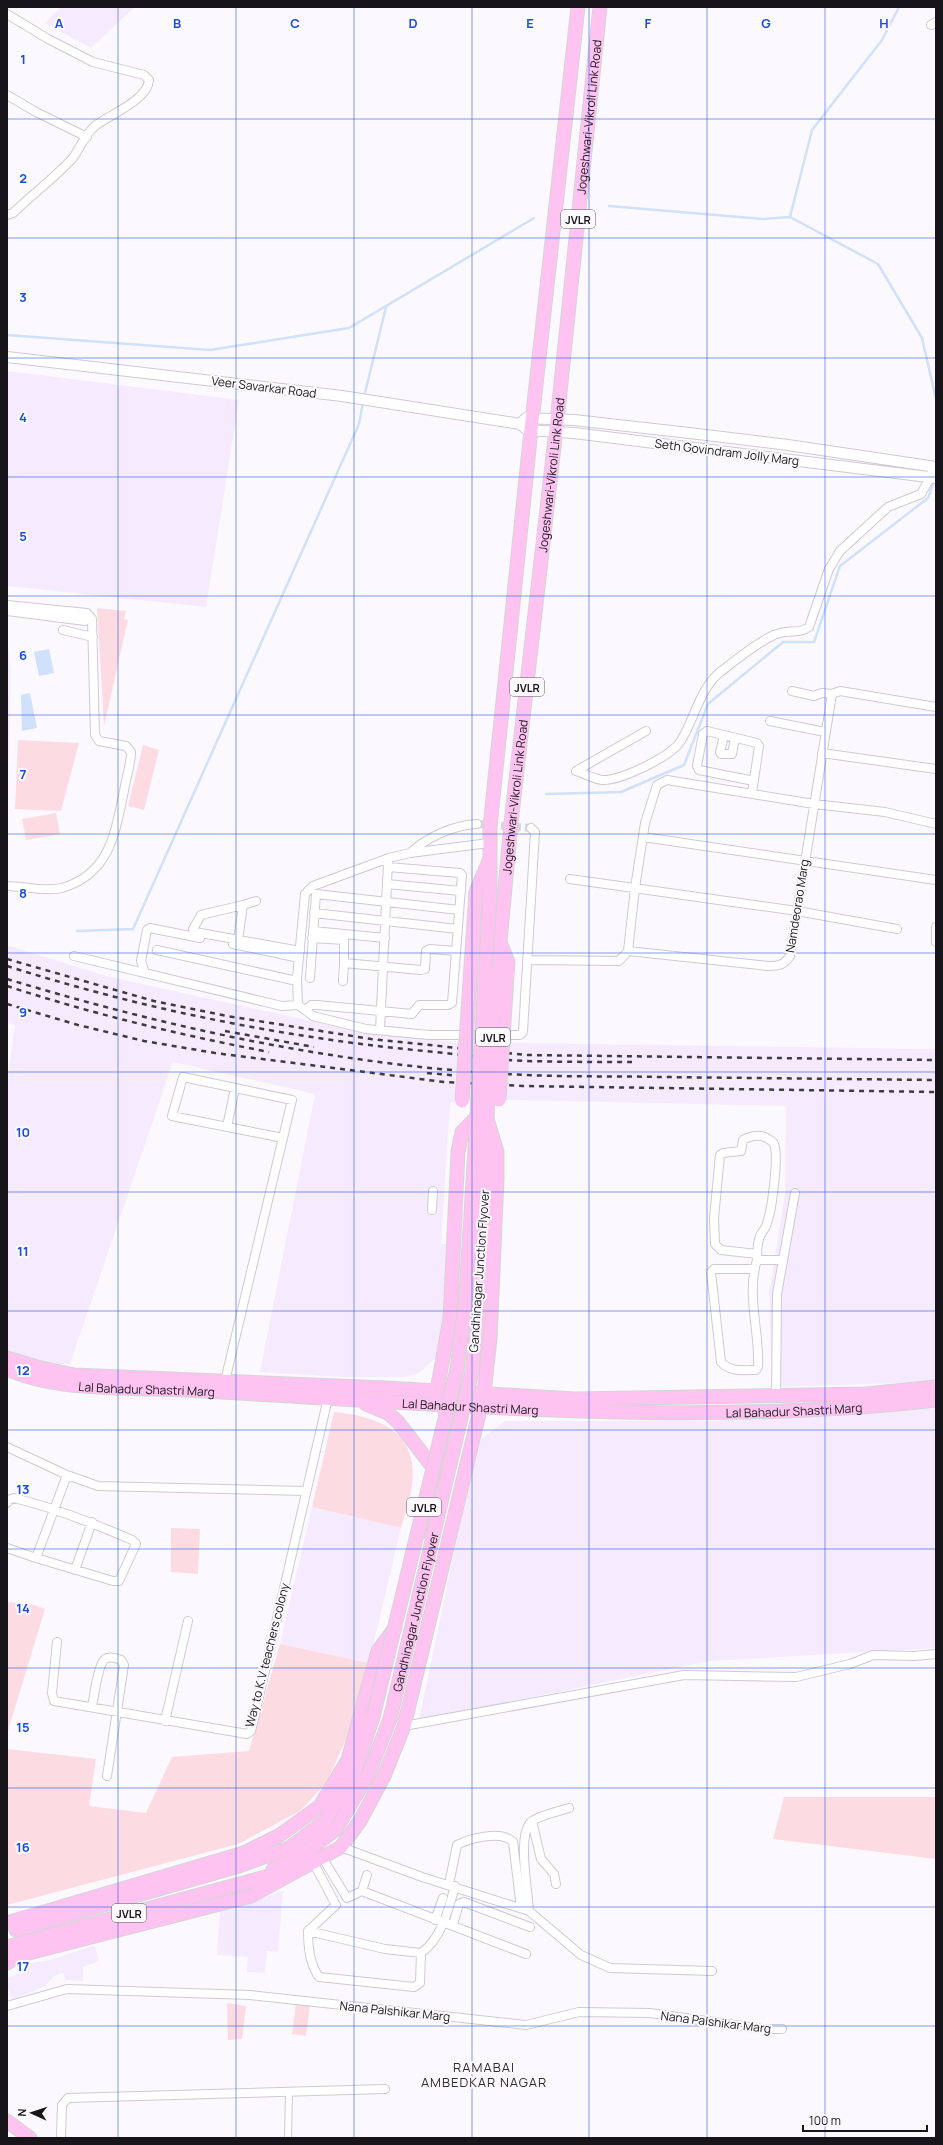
<svg xmlns="http://www.w3.org/2000/svg" width="943" height="2145" viewBox="0 0 943 2145" font-family="Manrope,sans-serif">
  <style>
    .built { fill: #f6ebfe }
    .green { fill: #fddbe3 }
    .water { fill: #d0e1fc }
    .lines { fill: none; stroke-linecap: round; stroke-linejoin: round }
    .stream { stroke: #d0e1fc; stroke-width: 2.5 }
    .minor-tunnel { stroke: #dad7dc; stroke-width: 8; stroke-dasharray: 8 4; stroke-linecap: butt }
    .pedestrian-casing { stroke: #d0c9d5; stroke-width: 8 }
    .minor-casing { stroke: #d0c9d5; stroke-width: 10 }
    .tertiary-casing { stroke: #d0c9d5; stroke-width: 12 }
    .primary-casing { stroke: #d5d5d6; stroke-width: 15 }
    .pedestrian { stroke: #fff; stroke-width: 6 }
    .minor { stroke: #fff; stroke-width: 8 }
    .tertiary { stroke: #fff; stroke-width: 10 }
    .primary { stroke: #fec3f1; stroke-width: 13 }
    .rail { stroke: #3e3b40; stroke-width: 2.5; stroke-dasharray: 5 5; stroke-linecap: butt }
    .primary-bridge-casing { stroke: #d5d5d6; stroke-width: 15; stroke-linecap: butt }
    .primary-bridge { stroke: #fec3f1; stroke-width: 13 }
    .grid { fill: none; stroke: #1d4ed8; stroke-width: 1; stroke-opacity: 0.55 }
    .labels { text-anchor: middle; dominant-baseline: central; stroke-width: 4; stroke-linejoin: round; paint-order: stroke }
    .shield { fill: #fcf9fe; stroke: #5c595e; stroke-width: 1 }
    .shield-label { font-size: 11px; font-weight: bold; fill: #171519 }
    .street-label { font-size: 12px; fill: #171519; stroke: #fcf9fe }
    .neighbourhood-label { font-size: 13px; letter-spacing: 1px; fill: #302b34; stroke: #fcf9fe }
    .grid-label { font-size: 13px; text-anchor: middle; font-weight: bold; fill: #1d4ed8; stroke: #fcf9fe; stroke-width: 4; stroke-linejoin: round; paint-order: stroke }
  </style>
  <rect width="100%" height="100%" fill="#fcf9fe"/>
  <!-- built -->
  <path class="built" d="M61,7H135L91,48L45,23Z
    M7,371L239,400L206,607L7,586Z
    M7,631L11,677L7,829Z
    M7,945L106,976L366,1033L456,1042L936,1049V1382L772,1387L769,1294L785,1193L786,1106L508,1100L450,1103L441,1244H448L444,1331L436,1358L418,1373L406,1377H341L260,1372L315,1094L173,1062L70,1364H52L7,1350V1083L15,1025L7,1023Z
    M935,1408L936,1648L710,1661L419,1720L477,1442L505,1421H703Z
    M312,1507L401,1528L369,1663L280,1644Z
    M283,1891L278,1952L267,1951L265,1973L247,1972L248,1957L217,1955L220,1911Z
    M95,1945L99,1961L83,1967V1981L66,1980L63,1973L54,1976L45,1986L12,2000L7,1987V1979L22,1971L31,1963L50,1960Z"/>
  <!-- green -->
  <path class="green" d="M97,608L126,611L124,619L128,620L104,726Z
    M18,740L79,743L61,811L15,809Z
    M143,745L159,750L144,810L128,806Z
    M56,813L60,834L26,840L22,819Z
    M334,1412C378,1416 419,1432 412,1484C411,1498 405,1514 401,1528L312,1507Z
    M171,1528L200,1529L198,1574L171,1572Z
    M7,1602L35,1605L45,1609L7,1734Z
    M280,1644L369,1663L347,1737L327,1782L300,1811L238,1844L7,1905V1749L96,1759L89,1806L146,1813L172,1757L249,1751Z
    M784,1797H936V1859L773,1839Z
    M227,2003L246,2006L242,2039L228,2040Z
    M296,2004L310,2006L306,2036L292,2034Z"/>
  <!-- water -->
  <path class="water" d="M49,649L54,673L39,676L34,652Z
    M30,693L37,728L22,731L21,695Z"/>
  <g class="lines">
    <!-- stream -->
    <path class="stream" d="M609,206L763,219L790,217L812,130L882,40L899,7
      M790,217L878,264L922,338L936,399
      M7,335L210,350L349,328L534,218
      M364,397L386,307
      M546,794L621,792L684,765L708,704L783,642H814L840,566L928,498L934,481
      M77,931L133,929L359,424L363,402"/>
    <!-- minor-tunnel -->
    <path class="minor-tunnel" d="M477,824L531,828"/>
    <!-- pedestrian casing -->
    <g class="pedestrian-casing">
      <path id="pedestrian" d="M288,2138L289,2091"/>
    </g>
    <!-- minor casing -->
    <g class="minor-casing">
      <path id="minor" d="M7,14L48,39L93,62L144,75L149,80C148,100 109,115 95,126C85,134 80,149 72,159C54,178 32,195 13,213L7,215
        M931,25L936,22
        M7,95L36,112L87,137
        M7,605L87,613L92,619L85,621L7,611
        M63,630L93,637
        M792,691L814,696L822,693L832,694
        M770,721L825,732
        M646,731L576,771C583,773 594,779 602,780C620,781 670,757 680,742C694,721 699,690 719,673C732,663 765,636 780,633C791,630 799,634 809,627L829,569L840,551L888,507L921,494L930,478L933,466
        M724,735L720,752L721,754H732L735,738
        M822,753L936,769
        M752,793L759,746L757,743L707,731L703,734L697,766L699,770L754,781
        M643,837L936,880
        M410,853C427,837 454,825 477,824
        M570,879L797,911L897,929
        M387,884L461,891
        M7,886C24,886 45,892 62,888C110,874 115,833 124,791C126,778 131,764 131,752L126,746L99,741L95,735L92,619
        M243,905L256,901
        M314,913L458,929
        M936,927V942
        M313,931L385,938
        M312,938L344,940V963L421,970L425,969L426,951L430,949L456,951
        M238,940L243,905L201,915L193,929L195,932L300,951
        M233,944L299,958
        M157,950L297,981
        M628,951L635,888L645,823L657,785L667,780L814,804L885,812L936,824
        M74,956L282,1006L298,1005L313,1016L366,1029L429,1035H486
        M528,960L619,961L628,951L768,966C779,966 784,965 790,956L832,694L840,691L936,707
        M145,973L141,961L147,930L150,928L200,938
        M310,978L316,894L459,910
        M343,981L344,963
        M298,1005L297,978L305,894L313,886L389,858L410,853L489,843
        M305,1010L311,1005H317L412,1014L419,1005H448L452,1003L462,875L460,873L388,867
        M380,1030L388,862
        M500,1035H520L523,1032L535,832L531,828
        M227,1127L235,1088
        M432,1210L433,1191
        M757,1254L721,1250L715,1244L714,1218L720,1155L723,1153L741,1151L743,1140C750,1136 759,1134 767,1138C769,1140 773,1141 774,1144C779,1155 772,1210 767,1223C766,1228 762,1232 760,1236C757,1243 757,1253 757,1260H782
        M754,1269H714L711,1272L721,1362C730,1372 743,1370 756,1370L758,1367C760,1332 746,1295 757,1260
        M225,1381L292,1100L183,1077L172,1116L283,1138
        M776,1396L777,1294L795,1193
        M7,1447L67,1475L98,1486L306,1491
        M7,1503L8,1500L14,1498C55,1508 93,1523 132,1540L136,1544L119,1581H113L36,1558
        M7,1548L36,1558L67,1475
        M75,1570L92,1522
        M57,1642L52,1693L54,1701L247,1734L251,1731L328,1398
        M92,1707C94,1697 98,1664 105,1659C110,1656 116,1658 121,1660L124,1665L107,1776
        M165,1721L188,1621
        M404,1726L684,1675L796,1677L850,1664L873,1655L914,1656L936,1654
        M532,1821L541,1859L554,1874L556,1884
        M341,1847L422,1877L529,1911L581,1955L610,1968L712,1971
        M322,1857L347,1898L362,1891L526,1954
        M449,1884L457,1845C470,1838 502,1830 513,1842L521,1908
        M362,1891L367,1875
        M529,1911C528,1891 517,1835 531,1822C537,1816 560,1811 569,1808
        M435,1920L443,1898
        M453,1925L459,1904L464,1902L530,1927
        M308,1931L385,1949L421,1953L420,1983L414,1987L319,1977C310,1965 308,1945 308,1931L336,1905L313,1862
        M421,1953C441,1940 449,1908 455,1886
        M7,2006L67,1989L250,1995L526,2025L579,2012L650,2013L763,2029H782
        M61,2138L62,2105L68,2098L385,2089"/>
    </g>
    <!-- tertiary casing -->
    <g class="tertiary-casing">
      <path id="tertiary" d="M7,357L342,396L520,424L527,430L574,433L936,478
        M520,424L526,418L574,420L698,434L788,445L936,467"/>
    </g>
    <!-- primary casing -->
    <g class="primary-casing">
      <g id="primary">
        <path d="M476,892L489,861"/>
        <path d="M490,893V827L531,430L578,7"/>
        <path d="M501,945L508,962L507,975"/>
        <path id="s1" d="M497,974L511,823L558,412L600,7"/>
        <path d="M466,1295L478,1099"/>
        <path d="M480,1300L487,1130"/>
        <path d="M7,1358L37,1367L74,1375L386,1388L575,1399L866,1394L936,1387"/>
        <path id="s2" d="M7,1369C51,1388 98,1387 145,1389C176,1389 207,1391 239,1393C468,1406 707,1426 936,1400"/>
        <path d="M366,1404L388,1413L398,1422L438,1474"/>
        <path d="M424,1531L450,1423L437,1391L450,1318L458,1152L462,1132L476,1118"/>
        <path d="M273,1869L298,1858L336,1829L368,1775L390,1719"/>
        <path d="M7,1923L244,1853L280,1835L320,1806L348,1760L378,1651L395,1628"/>
        <path d="M16,1930L239,1866L289,1848L325,1821L353,1776L373,1717"/>
        <path d="M7,1947L287,1871"/>
        <path d="M7,1963L17,1956L251,1896L341,1847L360,1821L384,1776L404,1726L484,1393L490,1339L497,1179V1152L487,1119L488,1101"/>
        <path d="M7,2121L30,2138"/>
      </g>
    </g>
    <!-- pedestrian -->
    <use href="#pedestrian" class="pedestrian"/>
    <!-- minor -->
    <use href="#minor" class="minor"/>
    <!-- tertiary -->
    <use href="#tertiary" class="tertiary"/>
    <!-- primary -->
    <use href="#primary" class="primary"/>
    <!-- rail -->
    <path class="rail" d="M7,959L154,1001L227,1016L371,1039L526,1055L936,1060
      M7,966C146,1010 290,1039 435,1052C465,1055 496,1060 527,1061C562,1062 597,1062 632,1062
      M7,979C176,1030 348,1067 525,1075C571,1077 617,1076 662,1077C753,1078 845,1079 936,1080
      M7,986C93,1014 180,1035 269,1052
      M7,1004L78,1025L144,1041L215,1053L444,1082L523,1086L936,1092
      M225,1031L314,1047
      M427,1073L461,1076"/>
    <!-- primary-bridge casing -->
    <g class="primary-bridge-casing">
      <g id="primary-bridge">
        <path d="M478,1099L490,893"/>
        <path d="M499,1100L507,975"/>
        <path d="M462,1101L476,892"/>
        <path d="M488,1101L497,974"/>
        <path d="M373,1717L457,1369L466,1295"/>
        <path id="s3" d="M390,1719L472,1371L480,1300"/>
      </g>
    </g>
    <!-- primary-bridge -->
    <use href="#primary-bridge" class="primary-bridge"/>
  </g>
  <!-- grid -->
  <path class="grid" d="M118,7V2138M236,7V2138M354,7V2138M472,7V2138M589,7V2138M707,7V2138M825,7V2138M7,119H936M7,238H936M7,358H936M7,477H936M7,596H936M7,715H936M7,834H936M7,953H936M7,1072H936M7,1192H936M7,1311H936M7,1430H936M7,1549H936M7,1668H936M7,1788H936M7,1907H936M7,2026H936"/>
  <g class="labels">
    <!-- shield labels -->
    <g class="shield">
      <rect x="561" y="210" width="34" height="18" rx="3"/>
      <rect x="510" y="678" width="34" height="18" rx="3"/>
      <rect x="476" y="1028" width="34" height="18" rx="3"/>
      <rect x="407" y="1498" width="34" height="18" rx="3"/>
      <rect x="112" y="1904" width="34" height="18" rx="3"/>
    </g>
    <g class="shield-label">
      <text x="578" y="219">JVLR</text>
      <text x="527" y="687">JVLR</text>
      <text x="493" y="1037">JVLR</text>
      <text x="424" y="1507">JVLR</text>
      <text x="129" y="1913">JVLR</text>
    </g>
    <!-- street labels -->
    <g class="street-label">
      <text stroke="none"><textPath href="#s1" startOffset="862">Jogeshwari-Vikroli Link Road</textPath></text>
      <text transform="translate(264 387) rotate(7)">Veer Savarkar Road</text>
      <text transform="translate(727 452) rotate(7)">Seth Govindram Jolly Marg</text>
      <text stroke="none"><textPath href="#s1" startOffset="502">Jogeshwari-Vikroli Link Road</textPath></text>
      <text stroke="none"><textPath href="#s1" startOffset="178">Jogeshwari-Vikroli Link Road</textPath></text>
      <text transform="translate(797 906) rotate(-81)">Namdeorao Marg</text>
      <text transform="translate(479 1271) rotate(-86)">Gandhinagar Junction Flyover</text>
      <text stroke="none"><textPath href="#s2" startOffset="142">Lal Bahadur Shastri Marg</textPath></text>
      <text stroke="none"><textPath href="#s2" startOffset="466">Lal Bahadur Shastri Marg</textPath></text>
      <text stroke="none"><textPath href="#s2" startOffset="790">Lal Bahadur Shastri Marg</textPath></text>
      <text stroke="none"><textPath href="#s3" startOffset="110">Gandhinagar Junction Flyover</textPath></text>
      <text transform="translate(267 1655) rotate(-76)">Way to K.V teachers colony</text>
      <text transform="translate(395 2011) rotate(6)">Nana Palshikar Marg</text>
      <text transform="translate(716 2022) rotate(7)">Nana Palshikar Marg</text>
    </g>
    <!-- neighbourhood labels -->
    <g class="neighbourhood-label">
      <text x="484" y="2067">RAMABAI<tspan x="484" dy="15">AMBEDKAR NAGAR</tspan></text>
    </g>
  </g>
  <g class="grid-label">
    <text x="59" y="28">A</text>
    <text x="177" y="28">B</text>
    <text x="295" y="28">C</text>
    <text x="413" y="28">D</text>
    <text x="530" y="28">E</text>
    <text x="648" y="28">F</text>
    <text x="766" y="28">G</text>
    <text x="884" y="28">H</text>
    <text x="23" y="64">1</text>
    <text x="23" y="183">2</text>
    <text x="23" y="302">3</text>
    <text x="23" y="422">4</text>
    <text x="23" y="541">5</text>
    <text x="23" y="660">6</text>
    <text x="23" y="779">7</text>
    <text x="23" y="898">8</text>
    <text x="23" y="1017">9</text>
    <text x="23" y="1137">10</text>
    <text x="23" y="1256">11</text>
    <text x="23" y="1375">12</text>
    <text x="23" y="1494">13</text>
    <text x="23" y="1613">14</text>
    <text x="23" y="1732">15</text>
    <text x="23" y="1852">16</text>
    <text x="23" y="1971">17</text>
  </g>
  <!-- border -->
  <rect width="943" height="2145" fill="none" stroke="#171519" stroke-width="16"/>
  <!-- north arrow -->
  <g transform="translate(32 2113) rotate(273)" stroke="#fcf9fe" stroke-width="3" paint-order="stroke">
  <path d="M0-3L7 15L0 10L-7 15Z" fill="#171519"/>
  <text y="-6" font-size="11" font-weight="bold" text-anchor="middle" fill="#171519">N</text>
  </g>
  <!-- scale -->
  <path d="M803 2125v6h124v-6" fill="none" stroke="#171519" stroke-width="2"/>
  <text x="809" y="2125" font-size="12" fill="#171519" stroke="#fcf9fe" stroke-width="3" paint-order="stroke">100 m</text>
</svg>
